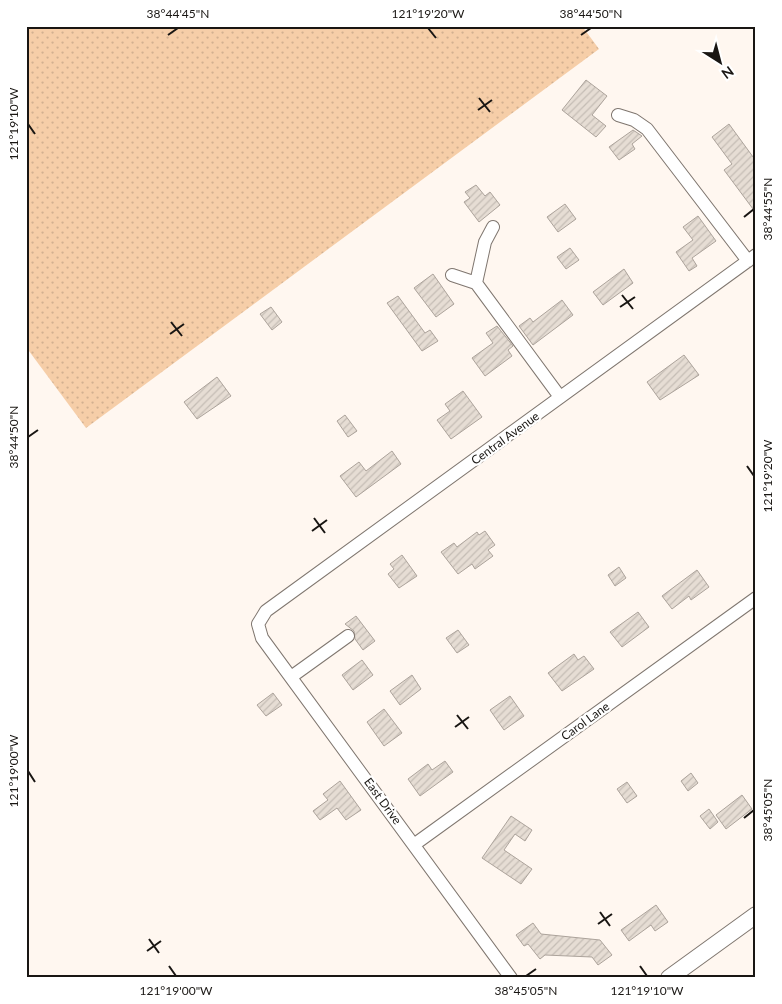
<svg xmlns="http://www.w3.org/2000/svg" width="782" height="1004" viewBox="0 0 782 1004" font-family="Lato,sans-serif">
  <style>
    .grass { fill: url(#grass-dots) }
    .building { fill: url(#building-hatch); stroke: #aca39b }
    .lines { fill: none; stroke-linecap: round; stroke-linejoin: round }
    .minor-casing { stroke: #7f766f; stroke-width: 14 }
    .major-casing { stroke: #7f766f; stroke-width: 18 }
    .minor { stroke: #fff; stroke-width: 12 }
    .major { stroke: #fff; stroke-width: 16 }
    .ticks { fill: none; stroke: #191613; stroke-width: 2 }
    .labels { text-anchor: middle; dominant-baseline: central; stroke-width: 4.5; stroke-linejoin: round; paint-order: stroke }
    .street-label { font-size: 12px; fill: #191613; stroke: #fff }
    .neatline { fill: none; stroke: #191613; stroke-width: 2 }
    .ticks-label { font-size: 12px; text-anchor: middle; fill: #191613 }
  </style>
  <defs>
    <pattern id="grass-dots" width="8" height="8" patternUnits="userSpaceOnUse" patternTransform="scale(1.25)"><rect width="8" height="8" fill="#f6cea8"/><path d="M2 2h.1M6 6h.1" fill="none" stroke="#d2b090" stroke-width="1.8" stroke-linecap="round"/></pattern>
    <pattern id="building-hatch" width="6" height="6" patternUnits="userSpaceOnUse" patternTransform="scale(1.25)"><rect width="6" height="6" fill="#e6ddd4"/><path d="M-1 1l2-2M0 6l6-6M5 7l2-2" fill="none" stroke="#c5bdb5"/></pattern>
  </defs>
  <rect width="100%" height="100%" fill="#fff7f0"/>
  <!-- grass -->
  <path class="grass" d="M26,26H582L599,49L86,428L26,347Z"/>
  <!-- building -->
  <path class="building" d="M586,80L607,96L592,115L606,126L596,137L562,110Z
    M729,124L756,161V213L724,170L732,164L712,137Z
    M633,130L642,136L632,144L635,149L619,160L609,147Z
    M476,185L485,196L490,192L500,205L479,222L464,202L470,198L465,192Z
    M565,204L576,219L558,232L547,217Z
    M698,216L716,241L692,258L697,266L689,271L676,252L693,240L683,227Z
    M570,248L579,260L566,269L557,257Z
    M624,269L633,283L603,305L593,292Z
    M433,274L454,304L436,317L414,288Z
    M398,296L425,333L430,330L438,341L422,351L387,303Z
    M562,300L573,315L533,345L519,326L530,318L533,322Z
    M271,307L282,322L272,330L260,314Z
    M497,326L513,346L508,350L512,356L485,376L472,358L493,343L486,333Z
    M684,355L699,375L660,400L647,382Z
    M217,377L231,396L197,419L184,402Z
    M463,391L482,417L451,439L437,420L450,411L445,404Z
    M345,415L357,431L348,437L337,421Z
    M392,451L401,464L356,497L340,476L359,462L366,471Z
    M485,531L495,545L488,550L493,556L475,569L472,564L458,574L441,552L454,543L457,547L477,532L479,535Z
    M402,555L417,576L399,588L388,574L394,569L390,564Z
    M619,567L626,578L615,586L608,575Z
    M697,570L709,587L691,600L689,596L672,609L662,596Z
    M638,612L649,627L622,647L610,632Z
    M356,616L375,641L363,650L355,639L354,631L345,624Z
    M458,630L469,645L457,653L446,638Z
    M574,654L578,660L584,656L594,669L562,691L548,673Z
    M362,660L373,675L353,690L342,675Z
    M412,675L421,689L400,705L390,691Z
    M273,693L282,705L266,716L257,705Z
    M510,696L524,716L504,730L490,710Z
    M384,709L402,733L384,746L367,722Z
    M445,761L453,772L420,796L408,779L428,764L432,770Z
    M691,773L698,783L688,791L681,781Z
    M340,781L361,810L346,820L337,808L320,820L313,811L328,800L323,794Z
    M627,782L637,796L627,803L617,789Z
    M742,795L752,809L726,829L716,815Z
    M709,809L718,822L710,829L700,816Z
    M511,816L532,830L525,841L515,834L504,850L532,869L521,884L482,858Z
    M656,905L668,922L655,931L651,925L629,941L621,930Z
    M533,923L541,934L600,940L612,955L598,965L592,957L545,955L540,959L528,944L524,946L516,935Z"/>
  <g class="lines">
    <!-- minor casing -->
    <g class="minor-casing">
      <path id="minor" d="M618,115L634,120L647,129L748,261
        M493,227L485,242L476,283L560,397
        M452,275L476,283
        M291,677L348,636
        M415,844L756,598
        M511,978L262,638L258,624L266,611L756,255"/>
    </g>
    <!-- major casing -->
    <g class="major-casing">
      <path id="major" d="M669,978L756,915"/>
    </g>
    <!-- minor -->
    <use href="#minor" class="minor"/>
    <!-- major -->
    <use href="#major" class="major"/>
  </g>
  <!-- ticks -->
  <path class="ticks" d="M428,28L436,38M168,35L178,28M581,35L591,28M479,98L490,112M478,110L492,100M28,124L35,134M744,217L754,209M622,295L633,309M620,307L635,297M171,322L182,336M170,334L184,324M28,437L38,430M747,466L754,476M314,518L325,533M312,531L327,520M457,715L468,729M455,727L469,717M28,771L35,782M744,818L754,810M600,912L610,926M598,924L612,914M149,939L159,953M147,951L161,941M169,966L176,976M640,966L647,976M526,976L536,969"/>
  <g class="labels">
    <!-- street labels -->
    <g class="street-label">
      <text transform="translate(505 438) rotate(-36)">Central Avenue</text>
      <text transform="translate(585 721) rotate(-36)">Carol Lane</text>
      <text transform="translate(383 801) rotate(54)">East Drive</text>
    </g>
  </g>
  <!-- border -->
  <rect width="782" height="1004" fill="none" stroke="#ffffff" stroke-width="55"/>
  <!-- north arrow -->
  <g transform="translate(720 62) rotate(144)" stroke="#ffffff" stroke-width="4" paint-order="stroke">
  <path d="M0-4L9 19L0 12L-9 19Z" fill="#191613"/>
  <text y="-8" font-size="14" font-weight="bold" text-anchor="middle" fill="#191613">N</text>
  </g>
  <rect x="28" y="28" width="726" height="948" class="neatline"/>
  <g class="ticks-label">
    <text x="178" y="18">38°44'45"N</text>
    <text x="428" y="18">121°19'20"W</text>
    <text x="591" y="18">38°44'50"N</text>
    <text transform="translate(14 124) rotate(-90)" y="4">121°19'10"W</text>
    <text transform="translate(768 209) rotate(-90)" y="4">38°44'55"N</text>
    <text transform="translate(14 437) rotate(-90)" y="4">38°44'50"N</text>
    <text transform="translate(768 476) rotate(-90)" y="4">121°19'20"W</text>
    <text transform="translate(14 771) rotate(-90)" y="4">121°19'00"W</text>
    <text transform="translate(768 810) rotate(-90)" y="4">38°45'05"N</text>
    <text x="176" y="995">121°19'00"W</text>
    <text x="526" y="995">38°45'05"N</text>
    <text x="647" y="995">121°19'10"W</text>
  </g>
</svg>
